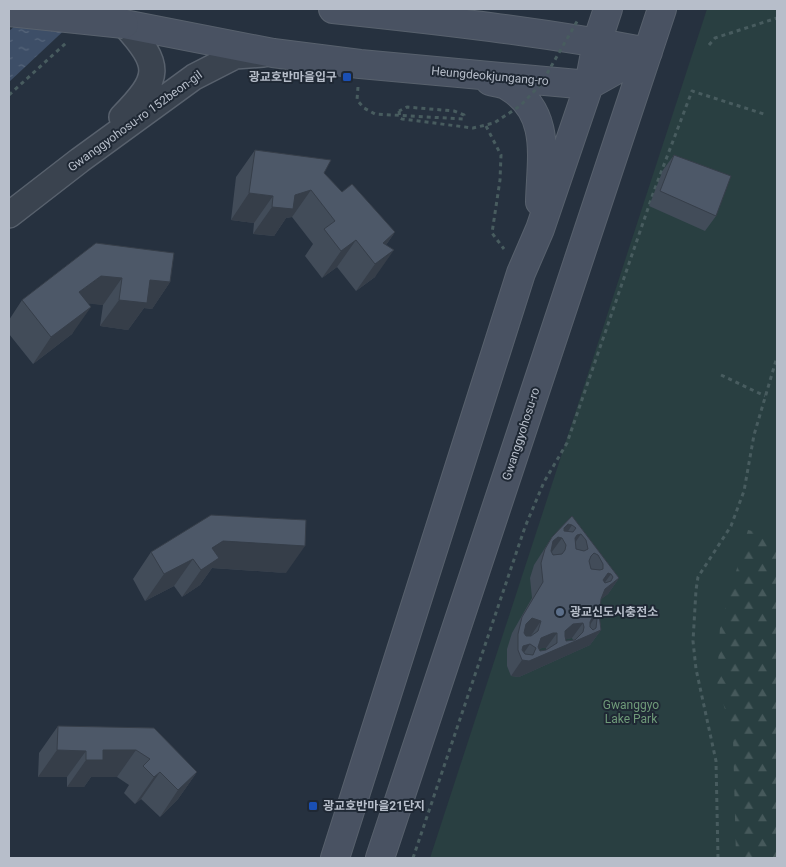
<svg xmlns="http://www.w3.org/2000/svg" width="786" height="867" viewBox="0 0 786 867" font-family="Roboto,'Noto Sans KR',sans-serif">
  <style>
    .green { fill: #293f41 }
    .forest { fill: url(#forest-firs) }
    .water { fill: url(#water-ripples) }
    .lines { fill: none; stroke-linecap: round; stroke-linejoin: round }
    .street-casing { stroke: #58616d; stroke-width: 28 }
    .secondary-casing { stroke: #58616d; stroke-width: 30 }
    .path { stroke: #485c5f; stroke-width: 3; stroke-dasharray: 4 4; stroke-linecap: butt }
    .street { stroke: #3a434f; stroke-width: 25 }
    .secondary { stroke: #495262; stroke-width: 28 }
    .secondary-bridge-casing { stroke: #58616d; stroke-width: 30; stroke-linecap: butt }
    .path-bridge { stroke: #485c5f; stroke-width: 3; stroke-dasharray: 4 4; stroke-linecap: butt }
    .secondary-bridge { stroke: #495262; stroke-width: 28 }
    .wall { fill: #424c59; fill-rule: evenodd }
    .shaded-wall { fill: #363e49 }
    .building { fill: #4d5868; stroke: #363e49; fill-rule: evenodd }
    .transit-dot { fill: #1a4fb4; stroke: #1f2834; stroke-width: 2 }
    .service-dot { fill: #5c6f8a; stroke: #1f2834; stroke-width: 2 }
    .labels { text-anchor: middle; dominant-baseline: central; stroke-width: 4; stroke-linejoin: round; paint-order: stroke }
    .street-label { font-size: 12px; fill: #b7beca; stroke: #1f2834 }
    .poi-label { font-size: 12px; font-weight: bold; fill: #b7beca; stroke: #1f2834; text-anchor: start }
    .park-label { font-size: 12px; fill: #6f9a79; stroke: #1f2834 }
  </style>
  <defs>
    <pattern id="forest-firs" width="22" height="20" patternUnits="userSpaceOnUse" patternTransform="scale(1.25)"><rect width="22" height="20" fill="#293f41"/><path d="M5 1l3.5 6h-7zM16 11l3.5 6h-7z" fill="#46595b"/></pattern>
    <pattern id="water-ripples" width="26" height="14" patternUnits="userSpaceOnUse" patternTransform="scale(1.25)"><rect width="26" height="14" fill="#3d4e67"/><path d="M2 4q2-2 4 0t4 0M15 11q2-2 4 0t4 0" fill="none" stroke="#57667b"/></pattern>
  </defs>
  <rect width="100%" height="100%" fill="#26313f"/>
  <!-- green -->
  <path class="green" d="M707,9H777V858H430Z"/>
  <!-- forest -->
  <path class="forest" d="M748,530L777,537V858H736L733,737L717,682L720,627Z"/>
  <!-- water -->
  <path class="water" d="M35,9H87L9,82V31Z"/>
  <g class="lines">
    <!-- street casing -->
    <g class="street-casing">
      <path id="street" d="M122,117C161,77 162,66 124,24
        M9,215L80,160L194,77L235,56L263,54"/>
    </g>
    <!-- secondary casing -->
    <g class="secondary-casing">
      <path id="secondary" d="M333,9C438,20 544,32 648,52
        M124,24L273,53L360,64L589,85L648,52
        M490,81C496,83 504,83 509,87C552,113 541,159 540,202
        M335,858L521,273L540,229L589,85L597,42L608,9
        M380,858L662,9"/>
    </g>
    <!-- path -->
    <path class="path" d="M709,45L715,38L777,18
      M358,87L357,100L364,108L375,114L463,119L464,115L454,111L407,107L399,111
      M9,95L66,43
      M486,126L501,155L500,180L492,233L504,249
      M721,375L765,396
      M413,858L525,527L544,482L567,443L654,191L692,91L767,115
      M718,858L716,761L696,669L693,641L696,590L698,577L731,526L744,491L754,435L777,357"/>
    <!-- street -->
    <use href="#street" class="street"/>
    <!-- secondary -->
    <use href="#secondary" class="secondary"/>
    <!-- secondary-bridge casing -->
    <g class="secondary-bridge-casing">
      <path id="secondary-bridge" d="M9,12L124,24"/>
    </g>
    <!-- path-bridge -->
    <path class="path-bridge" d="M399,111L400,118L402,119L473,128L494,123L520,106L541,84L579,18"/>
    <!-- secondary-bridge -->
    <use href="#secondary-bridge" class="secondary-bridge"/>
  </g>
  <!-- wall -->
  <path class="wall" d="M255,150L324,173L342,192L395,232L386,245L375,277L356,291L337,267L322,278L305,256L313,244L292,217L286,218L274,236L253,234L254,223L231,220L236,177Z
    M674,155L716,216L705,231L649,206L663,170Z
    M96,243L170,282L152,309L144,308L128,330L100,326L103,305L88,303L72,334L33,364L9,334V320L22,300Z
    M572,516L619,578L608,594L601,599L599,614L601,630L590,645L519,677L511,676L507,666V649L512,633L532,598L530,578L534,565L552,537ZM572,638L573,640L566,641V639ZM542,648H546V650L540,651L539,649Z
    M151,552L286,573L212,568L200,585L182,597L174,586L145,601L133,579Z
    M58,726L154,728L197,772L178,799L160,817L141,799L135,804L124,793L129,785L117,777H91L84,787H67V777H38L39,753Z"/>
  <!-- shaded-wall -->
  <path class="shaded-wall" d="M311,190L292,217L286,218L274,236L253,234L272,207L295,195Z
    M249,193L273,196L254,223L231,220Z
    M395,232L376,259L383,243Z
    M356,240L337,267L322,278L341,251Z
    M394,250L375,277L356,291L375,264Z
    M101,276L122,278L103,305L82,303L79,292Z
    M150,280L170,282L152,309L144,308L128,330L100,326L119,300Z
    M91,307L72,334L33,364L51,337Z
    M568,524L572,525L563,539L562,538L551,553H547L542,557L553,541Z
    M581,534L570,550H566L577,535Z
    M223,541L305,546L286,573L212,568L200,585L182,597L201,570L212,548Z
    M193,559L174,586L145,601L164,574Z
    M608,573L611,574L600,589L603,580Z
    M619,578L608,594L594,605L605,589Z
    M596,616L585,632L592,618Z
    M532,618L541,621L530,637L521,634L526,624Z
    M583,623L572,638L562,640L565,631L573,624Z
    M601,630L590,645L519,677L511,676L522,660Z
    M553,633H557L546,648H542L534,652L541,638Z
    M530,644L521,657L523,646Z
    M57,750L86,751L67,777H38Z
    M103,750H136L117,777H91L84,787H67L86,760Z
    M160,772L141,799L135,804L154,777Z
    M197,772L178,799L160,817L178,790Z"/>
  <!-- building -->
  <path class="building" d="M255,150L331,160L324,173L342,192L352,184L395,232L383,243L394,250L375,264L356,240L341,251L324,229L335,221L311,190L295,195L293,209L272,207L273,196L249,193Z
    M674,155L731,176L716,216L660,191Z
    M96,243L174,253L170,282L150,280L147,303L119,300L122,278L101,276L79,292L91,307L51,337L22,300Z
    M211,515L306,520L305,546L223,541L212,548L219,558L201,570L193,559L164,574L151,552Z
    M572,516L619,578L605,589L601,599L599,614L601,630L529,661L522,660L518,650V634L522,617L543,582L541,563L545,549L552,537ZM568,524L572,525L576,528L573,532L564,531V528ZM581,534L586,540L588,549L584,551L576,549L575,538L577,535ZM558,537L562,538L566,545L565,550L562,554L553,555L551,551L553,541ZM594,553L598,555L603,564V569L600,570L591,569L589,561L591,556ZM608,573L611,574L613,577L611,581L605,583L603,580ZM596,616L597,619L596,628L593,630L590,627V622L592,618ZM532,618L541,621L538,631L531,636H526L524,633L526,624ZM583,623L584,627L583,632L575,640L566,641L565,636V631L573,624ZM553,633H557V643L546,650L540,651L538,647L541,638ZM530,644L536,648L533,655L525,654L522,650L523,646Z
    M58,726L154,728L197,772L178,790L160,772L154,777L143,766L150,759L136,750H103V760H86V751L57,750Z"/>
  <!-- markers -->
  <g class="transit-dot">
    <rect x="342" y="72" width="10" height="10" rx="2.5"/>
    <rect x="308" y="801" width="10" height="10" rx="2.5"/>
  </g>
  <circle class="service-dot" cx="560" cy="612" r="5"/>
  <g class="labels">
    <!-- street labels -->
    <g class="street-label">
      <text transform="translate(490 76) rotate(5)">Heungdeokjungang-ro</text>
      <text transform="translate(135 121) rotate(-36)">Gwanggyohosu-ro 152beon-gil</text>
      <text transform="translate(521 434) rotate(-72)">Gwanggyohosu-ro</text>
    </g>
    <!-- poi labels -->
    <g class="poi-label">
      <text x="337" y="77" text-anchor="end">광교호반마을입구</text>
      <text x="570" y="612">광교신도시충전소</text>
      <text x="323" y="806">광교호반마을21단지</text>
    </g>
    <!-- park labels -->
    <g class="park-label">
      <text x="631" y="705">Gwanggyo<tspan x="631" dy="14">Lake Park</tspan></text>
    </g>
  </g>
  <!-- border -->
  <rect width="786" height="867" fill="none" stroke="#b7beca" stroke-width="20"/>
</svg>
